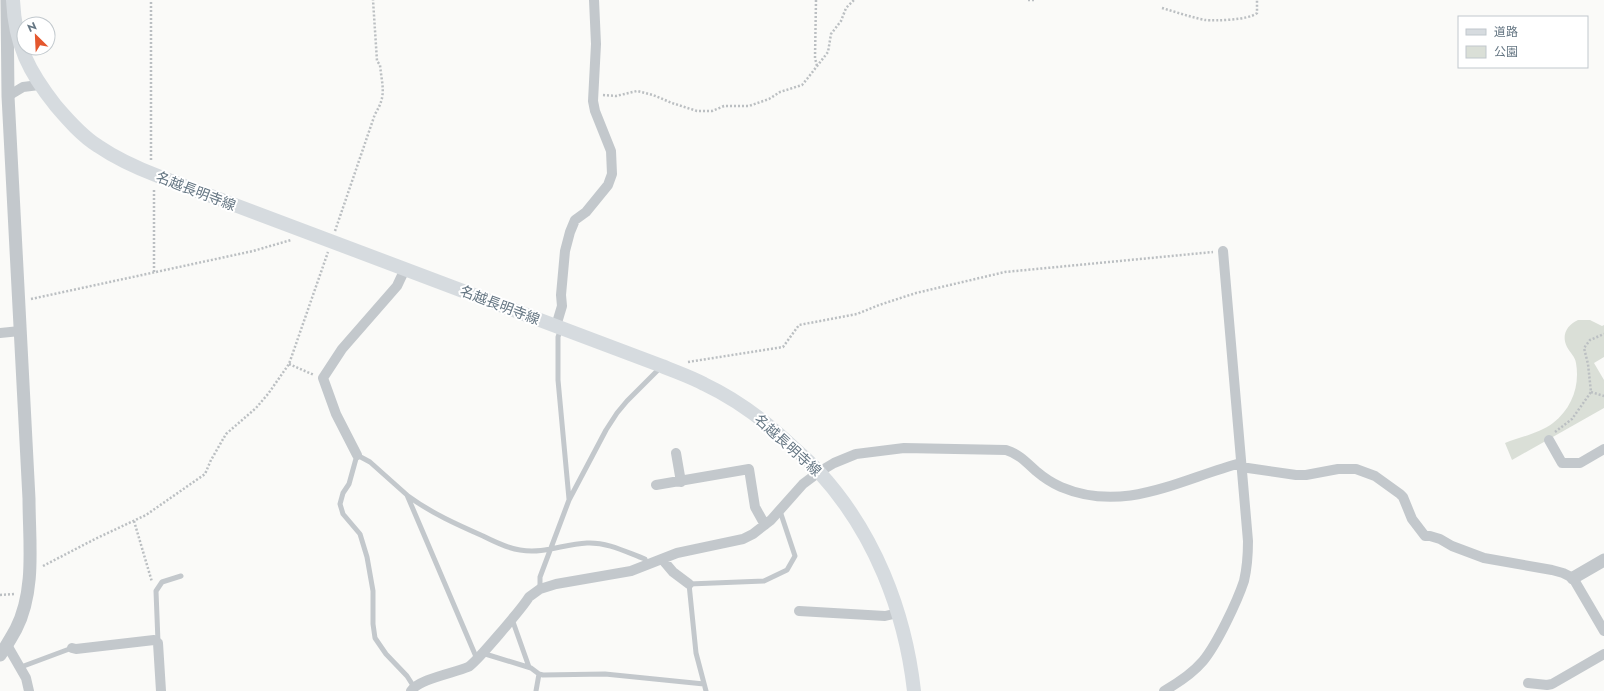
<svg xmlns="http://www.w3.org/2000/svg" width="1604" height="691" viewBox="0 0 1604 691" font-family="Jost,'Noto Sans JP',sans-serif">
  <style>
    .green { fill: #dadfd7 }
    .lines { fill: none; stroke-linecap: round; stroke-linejoin: round }
    .path { stroke: #bbbfc2; stroke-width: 2.5; stroke-dasharray: 2 2; stroke-linecap: butt }
    .service { stroke: #c3c8cc; stroke-width: 5 }
    .minor { stroke: #c3c8cc; stroke-width: 10 }
    .tertiary { stroke: #c3c8cc; stroke-width: 13 }
    .secondary { stroke: #d6dbdf; stroke-width: 14 }
    .labels { text-anchor: middle; dominant-baseline: central; stroke-width: 4; stroke-linejoin: round; paint-order: stroke }
    .street-label { font-size: 14px; fill: #657683; stroke: #fff }
  </style>
  <rect width="100%" height="100%" fill="#fafaf8"/>
  <!-- green -->
  <path class="green" d="M1578,320H1590L1602,326L1604,325V357L1594,363L1604,380V408L1512,460L1505,443C1520,437 1540,433 1553,423C1572,408 1580,386 1576,363C1575,356 1570,353 1567,347C1561,335 1567,325 1578,320Z"/>
  <g class="lines">
    <!-- path -->
    <path class="path" d="M816,0L815,58L817,66
      M1028,0H1035
      M1162,8C1176,12 1190,17 1205,20C1216,21 1249,20 1257,13V0
      M603,95L616,96L637,91L653,95L672,103L697,111H712L724,106H749L769,99L780,92L802,85L807,79L828,52L831,34L841,21L846,8L854,0
      M151,160V0
      M335,231L375,114C387,95 382,86 380,65L377,61L373,0
      M154,272V188
      M31,299L253,251L291,240
      M688,362L783,347L799,325L857,314L879,305L916,293L1005,272L1213,252
      M289,364L314,375
      M1591,392L1604,396
      M1555,432L1572,419L1591,392L1588,364L1584,348L1590,340L1604,334
      M134,521L152,582
      M43,566L95,539L146,515L205,474L211,460L226,434L256,408L268,394L289,364L328,252
      M0,595L15,594"/>
    <!-- service -->
    <path class="service" d="M561,328L558,337V380L569,499
      M408,496C431,513 458,525 483,536C495,542 507,548 520,550C545,554 563,544 587,543C608,542 626,552 645,559L647,565
      M540,589V577L569,500L606,430L617,413L627,401L661,367
      M512,619L529,667
      M158,642L156,591L162,582L181,576
      M482,653L531,668L539,674L543,675L605,674L704,684
      M21,667L72,648
      M414,687L407,676L386,654L375,638L373,624V591L367,557L360,534L343,514L340,504L343,493L349,484L357,455L370,462L407,495L477,659
      M536,691L539,674
      M706,691L696,653L689,584L764,581L787,570L795,556L780,511"/>
    <!-- minor -->
    <path class="minor" d="M8,96L23,87L39,85
      M556,326L562,306L561,295L565,251L570,232L575,220L586,212L608,185L612,174L611,151L595,111L593,101L596,44L594,0
      M0,333L20,331
      M1549,440L1562,463H1580L1604,449
      M676,453L681,482
      M357,455L336,414L323,378L342,349L397,286L405,269
      M1241,467L1296,475H1306L1338,469H1356L1375,476L1400,494L1403,497L1412,519L1425,536H1430L1440,539L1452,546L1484,558L1552,570L1563,573L1573,578L1604,631
      M656,485L749,469L755,507L765,525
      M662,559L673,572L689,584
      M799,611L885,616L898,613
      M7,645L26,678L29,691
      M72,648L76,649L154,640L158,643L161,691
      M1528,683L1547,685L1552,684L1604,654
      M411,691C419,679 454,673 468,667C475,664 523,607 529,597L540,589L556,584L631,571L677,553L743,539L753,534L771,520L803,484L819,472L834,463L856,454L904,448L1006,450C1019,454 1026,462 1036,471C1043,477 1052,483 1061,487C1125,514 1180,479 1241,463
      M1164,691C1178,683 1192,674 1203,661C1217,644 1237,602 1244,581C1247,568 1248,555 1248,541L1223,251"/>
    <!-- tertiary -->
    <path class="tertiary" d="M1573,578L1604,560
      M0,655C6,647 11,638 16,629C36,590 29,541 29,499L8,96L7,0"/>
    <!-- secondary -->
    <path class="secondary" d="M13,0C15,45 29,72 56,106C68,120 82,136 98,146C117,159 137,168 158,176L662,366C676,372 691,377 704,384C738,400 768,423 795,449C803,456 812,464 819,472C874,532 905,611 914,691"/>
  </g>
  <g class="labels">
    <!-- street labels -->
    <g class="street-label">
      <text transform="translate(196 191) rotate(21)">名越長明寺線</text>
      <text transform="translate(500 305) rotate(21)">名越長明寺線</text>
      <text transform="translate(788 445) rotate(42)">名越長明寺線</text>
    </g>
  </g>
  <!-- legend -->
  <rect x="1458" y="16" width="130" height="52" fill="#ffffff" stroke="#c1c8cd"/>
  <rect x="1466" y="29" width="20" height="6" fill="#d6dbdf" stroke="#c1c8cd"/>
  <text x="1494" y="36" font-size="12" fill="#657683">道路</text>
  <rect x="1466" y="46" width="20" height="12" fill="#dadfd7" stroke="#c1c8cd"/>
  <text x="1494" y="56" font-size="12" fill="#657683">公園</text>
  <!-- north arrow -->
  <g transform="translate(36 36) rotate(336)"><circle r="19" fill="#ffffff" stroke="#c1c8cd"/>
  <path d="M0-3L7 15L0 10L-7 15Z" fill="#e4572e"/>
  <text y="-6" font-size="11" font-weight="bold" text-anchor="middle" fill="#657683">N</text>
  </g>
</svg>
